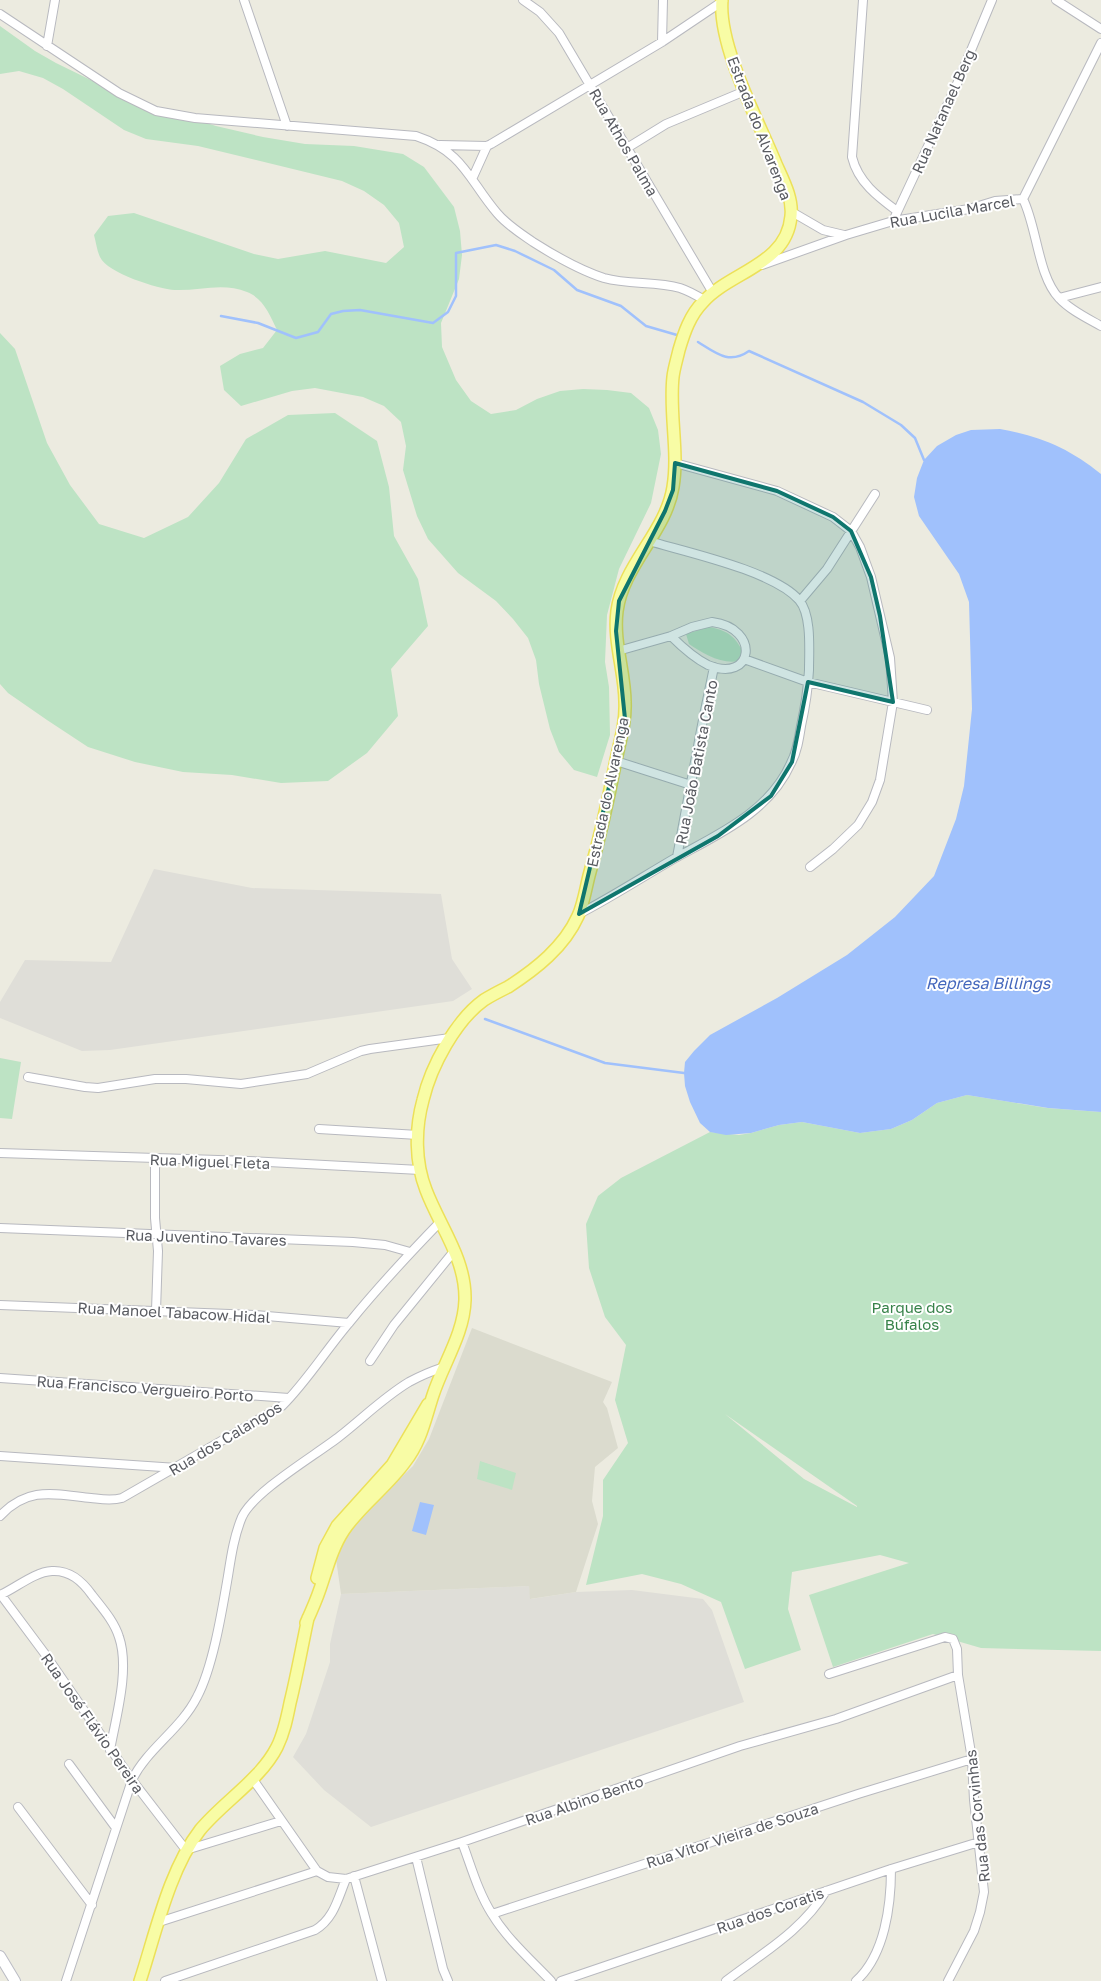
<svg xmlns="http://www.w3.org/2000/svg" width="1101" height="1981" viewBox="0 0 1101 1981" font-family="'Golos Text',sans-serif">
  <style>
    .industrial { fill: #dfded8 }
    .education { fill: #dbdbce }
    .green { fill: #bde3c4; fill-rule: evenodd }
    .water { fill: #a0c1fc }
    .lines { fill: none; stroke-linecap: round; stroke-linejoin: round }
    .stream { stroke: #a0c1fc; stroke-width: 2.5 }
    .street-casing { stroke: #b8b9bf; stroke-width: 10 }
    .secondary-casing { stroke: #bbbcc4; stroke-width: 12 }
    .primary-casing { stroke: #ece059; stroke-width: 14 }
    .street { stroke: #fff; stroke-width: 8 }
    .secondary { stroke: #fff; stroke-width: 10 }
    .primary { stroke: #f8fca5; stroke-width: 11 }
    .marked { fill: #0f766e; fill-opacity: 0.2; stroke: #0f766e; stroke-width: 4; stroke-linejoin: round }
    .labels { text-anchor: middle; dominant-baseline: central; stroke-width: 4; stroke-linejoin: round; paint-order: stroke }
    .street-label { font-size: 15px; fill: #595b61; stroke: #fff }
    .park-label { font-size: 15px; fill: #378249; stroke: #fff }
    .water-label { font-size: 16px; font-style: italic; fill: #4467bd; stroke: #fff }
  </style>
  <rect width="100%" height="100%" fill="#ecebe0"/>
  <!-- industrial -->
  <path class="industrial" d="M154,869L252,888L441,894L452,959L472,989L453,1001L110,1050L82,1051L0,1018V1002L25,960L111,962Z
    M529,1586L531,1599L576,1592L632,1590L703,1599L712,1610L744,1702L371,1827L324,1790L293,1757L306,1734L330,1662V1644L341,1594Z"/>
  <!-- education -->
  <path class="education" d="M472,1328L612,1382L603,1402L607,1408L618,1448L595,1467L592,1501L598,1524L576,1592L530,1599L529,1586L341,1594L336,1559L338,1546L356,1521L413,1466L429,1439Z"/>
  <!-- green -->
  <path class="green" d="M0,26L35,51L56,63L101,85L169,111L216,126L263,137L305,144L354,146L403,154L424,167L454,207L460,231L462,255L459,279L441,323L442,347L456,380L471,401L491,414L516,410L537,399L560,391L583,389L607,390L631,393L649,408L658,430L661,454L651,503L619,569L607,615L605,662L609,687L610,735L597,777L574,770L559,752L550,729L539,684L536,660L528,638L513,619L496,601L458,573L428,539L417,516L403,470L406,446L401,422L384,406L363,397L315,388L292,391L241,406L224,390L220,366L240,354L263,348L277,330C270,315 263,298 247,292C223,282 199,291 175,290C158,289 107,273 100,257C97,251 96,242 94,235L108,216L134,213L254,254L278,259L325,251L386,263L404,247L399,223L384,205L364,191L342,181L198,146L146,139L124,130L63,89L43,78L19,71L0,74Z
    M0,333L15,349L47,443L70,485L99,524L144,538L188,517L219,483L246,439L288,415L335,413L377,441L389,487L394,536L418,579L428,626L391,669L398,716L367,753L328,781L281,783L232,775L183,772L135,762L88,747L47,720L8,693L0,684Z
    M709,627C726,630 734,635 742,650L739,661C722,665 702,653 689,644L686,634Z
    M0,1058L21,1062L12,1119L0,1118Z
    M967,1095L1047,1108L1101,1112V1651L981,1648L933,1634L833,1667L809,1595L909,1563L880,1555L792,1572L788,1609L801,1650L745,1669L721,1602L681,1584L642,1574L586,1585L603,1516V1480L628,1443L615,1400L626,1345L605,1317L589,1268L586,1224L598,1196L621,1178L710,1132L739,1135L751,1133L779,1125L802,1122L860,1133L891,1129L912,1120L937,1103ZM725,1414L857,1506V1507L804,1479Z
    M480,1461L516,1473L512,1490L477,1479Z"/>
  <!-- water -->
  <path class="water" d="M1000,429C1040,436 1069,448 1101,474V1112L1048,1108L967,1095L937,1103L912,1120L891,1129L860,1133L802,1122L779,1125L751,1133L726,1135L710,1132L700,1123L690,1102L685,1086L684,1073L685,1062L694,1051L710,1035L777,998L847,955L895,917L934,876L956,819L964,786L972,709L969,602L959,574L919,516L914,497L917,478L924,460L937,446L956,435L971,430Z
    M420,1502L434,1505L426,1535L412,1531Z"/>
  <g class="lines">
    <!-- stream -->
    <path class="stream" d="M221,316L258,323L296,338L318,332L331,314L343,311L360,310L433,323L448,312L456,296V253L496,245L515,251L554,270L577,290L621,306L646,326L677,335
      M698,342C716,353 729,365 749,351L863,402L901,425L915,438L924,460
      M485,1019L605,1063L684,1073"/>
    <!-- street casing -->
    <g class="street-casing">
      <path id="street" d="M244,0L287,126
        M523,0L540,12L559,33L713,293
        M863,0L852,157C858,182 878,197 897,211
        M1056,0L1101,29
        M0,14L119,93L156,111L195,118L416,136C464,152 468,179 497,213C507,225 520,233 533,242C555,256 579,270 604,278C629,285 656,281 680,288C689,291 696,295 704,300
        M662,42L663,0
        M47,46L55,0
        M440,145L487,146L491,144L662,42L723,1
        M627,148L666,124L745,91
        M473,177L487,146
        M1023,199L1101,43
        M792,212L823,230L844,235
        M893,221L957,84L992,0
        M762,265L846,235L893,221L969,209L995,201L1023,199C1037,227 1038,276 1059,298C1070,310 1087,318 1101,326
        M1059,298L1101,287
        M675,463L777,491L833,517L851,531L860,547L871,577L890,658L893,702L880,780L872,802L858,825L833,849L810,867
        M800,601L827,569L875,494
        M712,622C761,628 754,684 708,665C694,658 682,647 671,636L692,627Z
        M618,651L671,636
        M744,659L808,682L927,710
        M616,761L691,785
        M677,857L702,725L714,667
        M579,914C612,897 644,876 677,857C721,833 770,811 791,763C797,752 799,739 801,726C805,708 808,689 809,670C809,651 812,615 799,600C774,571 686,552 649,541
        M28,1077L85,1087L98,1088L155,1079H186L241,1084L307,1074L361,1051L370,1049L450,1038
        M319,1129L418,1135
        M0,1153L249,1161L420,1170
        M155,1159V1218L158,1251L156,1311
        M0,1228L353,1242L385,1245L410,1252
        M0,1305L255,1315L349,1323
        M370,1361L394,1325L455,1250
        M0,1378L289,1398
        M0,1456L177,1468
        M0,1516C28,1486 54,1494 91,1498C101,1499 111,1501 122,1498L282,1406C307,1381 326,1350 349,1323C378,1287 409,1254 441,1221
        M0,1595C16,1588 34,1572 52,1571C70,1570 82,1581 92,1595C102,1608 114,1621 119,1637C130,1669 116,1717 110,1750
        M1,1595L45,1654L132,1780L186,1850L281,1821
        M829,1674L945,1637L953,1639L957,1649L958,1675L972,1759L974,1800L984,1892L980,1912L974,1931L948,1981
        M69,1764L116,1828
        M252,1778L317,1871L328,1877L346,1879L462,1842L740,1746L836,1719L958,1675
        M18,1807L92,1905
        M462,1842C471,1866 478,1892 492,1914C507,1939 531,1960 551,1981
        M416,1857L443,1969L448,1981
        M354,1876L382,1981
        M492,1914L858,1794L972,1759
        M159,1922L317,1871
        M66,1981L132,1780C147,1749 181,1729 197,1697C213,1667 222,1611 228,1576C231,1557 234,1536 242,1517C254,1491 316,1455 340,1436C363,1418 384,1397 409,1382C420,1376 432,1371 444,1367
        M165,1981L315,1930C334,1919 338,1898 346,1879
        M561,1981L891,1869L979,1842
        M726,1981C761,1954 803,1930 826,1891
        M856,1981C885,1955 891,1905 891,1869"/>
    </g>
    <!-- secondary casing -->
    <g class="secondary-casing">
      <path id="secondary" d="M0,1956L15,1981"/>
    </g>
    <!-- primary casing -->
    <g class="primary-casing">
      <path id="primary" d="M317,1578L325,1548L337,1526L392,1465L428,1404
        M306,1623C311,1612 316,1601 320,1589C327,1569 332,1548 344,1530C361,1505 387,1487 405,1462C421,1442 425,1419 433,1395C443,1364 464,1334 465,1300C466,1259 440,1227 426,1190C415,1162 415,1129 423,1100C431,1066 456,1020 484,1000C492,995 500,991 508,987C536,969 564,947 578,916C584,903 586,886 590,872C600,837 608,801 615,765C619,744 626,724 625,702C625,672 613,642 617,611C623,565 666,532 673,487C679,451 669,413 673,377C674,368 677,359 679,350C684,333 690,315 703,302C731,271 787,265 791,216C793,198 783,180 776,164C758,120 718,46 722,0
        M140,1981C156,1932 169,1870 200,1830C223,1802 261,1779 277,1747C284,1733 287,1718 290,1703C297,1675 302,1646 308,1618"/>
    </g>
    <!-- street -->
    <use href="#street" class="street"/>
    <!-- secondary -->
    <use href="#secondary" class="secondary"/>
    <!-- primary -->
    <use href="#primary" class="primary"/>
  </g>
  <!-- marked area -->
  <path class="marked" d="M675,463L777,491L833,517L851,531L871,577L880,616L893,702L808,682L792,762L771,796L718,836L579,914L625,719L616,631L619,601L665,511L673,490Z"/>
  <g class="labels">
    <!-- street labels -->
    <g class="street-label">
      <text transform="translate(943 111) rotate(-66)">Rua Natanael Berg</text>
      <text transform="translate(760 128) rotate(69)">Estrada do Alvarenga</text>
      <text transform="translate(624 142) rotate(60)">Rua Athos Palma</text>
      <text transform="translate(952 211) rotate(-10)">Rua Lucila Marcel</text>
      <text transform="translate(696 762) rotate(-79)">Rua João Batista Canto</text>
      <text transform="translate(607 792) rotate(-78)">Estrada do Alvarenga</text>
      <text transform="translate(210 1161) rotate(2)">Rua Miguel Fleta</text>
      <text transform="translate(206 1237) rotate(2)">Rua Juventino Tavares</text>
      <text transform="translate(174 1312) rotate(3)">Rua Manoel Tabacow Hidal</text>
      <text transform="translate(145 1388) rotate(4)">Rua Francisco Vergueiro Porto</text>
      <text transform="translate(225 1438) rotate(-31)">Rua dos Calangos</text>
      <text transform="translate(93 1723) rotate(55)">Rua José Flávio Pereira</text>
      <text transform="translate(584 1800) rotate(-19)">Rua Albino Bento</text>
      <text transform="translate(977 1816) rotate(-96)">Rua das Corvinhas</text>
      <text transform="translate(732 1835) rotate(-18)">Rua Vitor Vieira de Souza</text>
      <text transform="translate(770 1910) rotate(-19)">Rua dos Coratis</text>
    </g>
    <!-- park labels -->
    <g class="park-label">
      <text x="912" y="1307">Parque dos<tspan x="912" dy="17">Búfalos</tspan></text>
    </g>
    <!-- water labels -->
    <g class="water-label">
      <text x="988" y="983">Represa Billings</text>
    </g>
  </g>
</svg>
